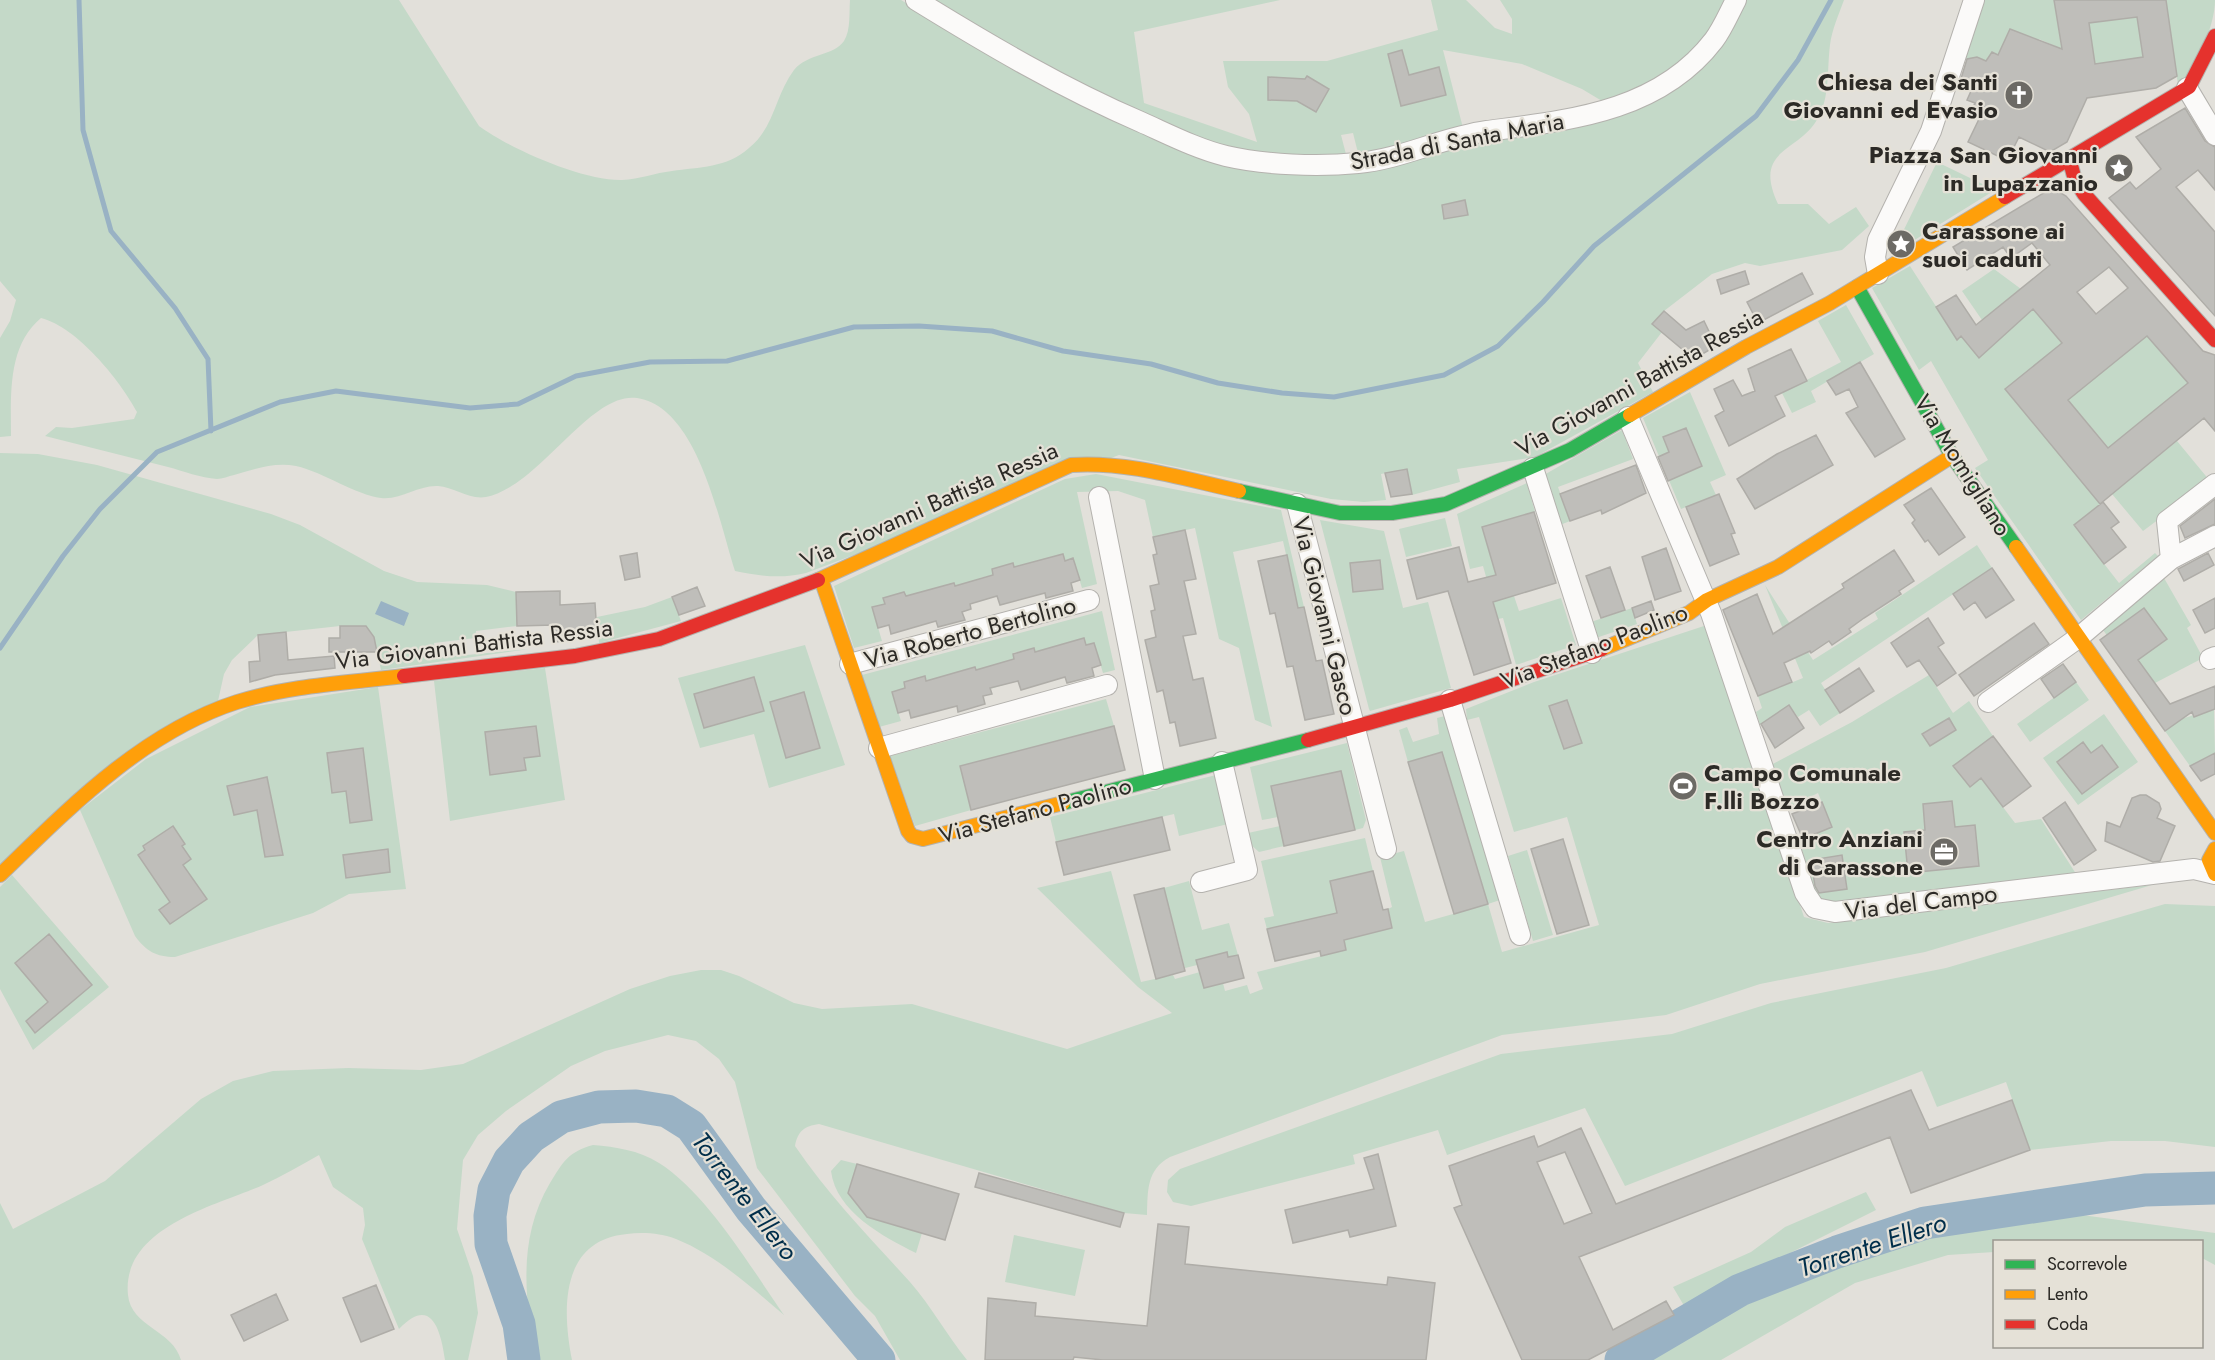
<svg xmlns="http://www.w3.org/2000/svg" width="2215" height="1360" viewBox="0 0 2215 1360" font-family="Jost,sans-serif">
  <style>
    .green { fill: #c4d9c8 }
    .water { fill: #99b2c4 }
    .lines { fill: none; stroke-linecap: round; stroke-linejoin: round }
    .stream { stroke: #99b2c4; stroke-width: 5 }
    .river { stroke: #99b2c4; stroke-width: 33 }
    .building { fill: #bfbeba; stroke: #afada8; stroke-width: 1.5; fill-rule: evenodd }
    .street-casing { stroke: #b4b2ae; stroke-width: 22 }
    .fast-casing { stroke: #b4b2ae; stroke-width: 16 }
    .slow-casing { stroke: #b4b2ae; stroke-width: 16 }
    .jam-casing { stroke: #b4b2ae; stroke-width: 16 }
    .street { stroke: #fbfaf9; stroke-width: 20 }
    .fast { stroke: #30b455; stroke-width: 14 }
    .slow { stroke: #ff9f0a; stroke-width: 14 }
    .jam { stroke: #e5322d; stroke-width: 14 }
    .labels { text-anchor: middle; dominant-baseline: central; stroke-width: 4.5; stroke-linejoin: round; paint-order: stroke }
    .poi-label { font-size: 24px; font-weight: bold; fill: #2c2a26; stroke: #e5e1d7; text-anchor: end }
    .street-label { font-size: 24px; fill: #2c2a26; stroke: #e5e1d7 }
    .water-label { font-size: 26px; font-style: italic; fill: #002e4a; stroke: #e5e1d7 }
  </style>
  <rect width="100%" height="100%" fill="#e2e0da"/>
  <!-- green -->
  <path class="green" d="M0,0H399L479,126C510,149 583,181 622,180C640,179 655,173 672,171C699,167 727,168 749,148C775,127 775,95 794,70C808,53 834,56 844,41C851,30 849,12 850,0H901L1011,66L1069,98L1289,168L1436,148L1597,121L1732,25L1746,0H1844C1839,14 1832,29 1830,45C1827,67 1830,98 1818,118C1799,153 1752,148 1778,204H1808L1829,224L1856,207L1869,226L1842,250L1760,266L1745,263L1712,274L1664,311L1653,323L1662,332L1638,363L1653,392L1535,457L1457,469L1460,482L1412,495L1407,469L1381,474L1386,500L1364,502L1331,499L1119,455L806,573C781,579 760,576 735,571C719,522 698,407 637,398C590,391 540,486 486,497C469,500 454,487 438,486C418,485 402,500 381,498C356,495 323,472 296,466C274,462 255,469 234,475C229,476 222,479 217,479C201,478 183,471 168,467C127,457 86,446 45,436L56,427L72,428L134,419L137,412C120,380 77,327 41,318C7,346 11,396 11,436L0,437V338L10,321L16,300L0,281Z
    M929,0H1280L1134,32L1144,103L1257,142L1249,114L1228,87L1223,61H1327L1438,30L1431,0H1466L1495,28L1512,34V19L1500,0H1727C1692,63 1669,74 1607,104L1582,89L1522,64L1443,50L1463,128L1359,157L1353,133L1341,135L1347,158L1319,159L1229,150L1112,104Z
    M1983,0H2054L2066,76L2053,51L2055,46L2039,39L2037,44L2010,29L1998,55L1988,57L1986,61L1977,57L1964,60Z
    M2166,0H2215C2215,25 2197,68 2178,85Z
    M2137,17L2143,57L2095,64L2089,23Z
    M1937,162L1995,190L1892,254Z
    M1910,266L1957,339L1961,336L1979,358L2033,309L2062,343L2006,389L2100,504L2074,525L2119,583L2155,553L2158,556L2081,620L1975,468L1988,460L1931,361L1919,370L1872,288Z
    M1994,269L2021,289L1982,320L1962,291Z
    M1846,305L1874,354L1811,391L1816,402L1792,413L1782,393L1841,362L1818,321Z
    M2147,336L2188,383L2109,448L2068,400Z
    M1690,392L1726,475L1710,482L1716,495L1681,509L1643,418Z
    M1622,430L1633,459L1558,487L1570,521L1560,525L1544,475Z
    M2177,441L2210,481L2143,531L2112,494Z
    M0,453L38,454L97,465L271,514L300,525L384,571L417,582L487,585L516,592L517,626L476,631L475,638L434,643L436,658L529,649L381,670L374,637L366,626H340L258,635L232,660L224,674L218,701L0,864Z
    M1096,474L1281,510L1304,607L1298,608L1283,541L1233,552L1272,727L1255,720L1239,648L1219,639L1195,528L1153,537L1145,500L1118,491L1077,492L1097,584L1082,588L1073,559L1065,561L1063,554L1015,569L1012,563L992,569L993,575L980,578L986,599L970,604L957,590L954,583L906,598L904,592L883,598L885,604L872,607L882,641L854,648L834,586L1065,479Z
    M1527,483L1535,512L1483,527L1503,599L1514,596L1519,611L1561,598L1576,645L1516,665L1503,618L1498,619L1483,566L1470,569L1457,514Z
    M1445,518L1452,546L1406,557L1399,529Z
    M1320,520L1384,531L1403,608L1428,602L1451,688L1370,711L1369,709Z
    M1977,545L1992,568L1821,683L1840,713L1820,726L1809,710L1798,717L1789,705L1760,725L1756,712L1762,708L1758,696L1803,678L1765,585L1813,660L1878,619L1875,613Z
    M2164,578L2191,625L2187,628L2203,658L2155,683L2122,656L2103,630Z
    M672,597L681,621L599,643L597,617L645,607Z
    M1632,608L1637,624L1596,638L1591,622Z
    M1102,611L1115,670L1103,673L1094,643L1036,654L1033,648L1013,653L1014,659L1002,663L1007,684L990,689L986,672L977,674L975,667L927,682L925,676L904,682L905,688L892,692L901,721L879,727L862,675Z
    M1707,625L1804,917L1828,923L2152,885L1925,952L1760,984L1666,1015L1502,1035L1170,1157C1146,1170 1148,1191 1147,1215L1124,1213L819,1124C804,1126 798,1131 795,1146C829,1196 870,1238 910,1282C931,1306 947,1335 967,1360H900L875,1316L855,1296L757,1168L735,1082L719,1059L696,1041L668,1035L605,1051L571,1066L506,1111L478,1135L463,1160L457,1229L473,1276L478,1313L468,1360H445C441,1332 432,1294 399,1329L362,1239L365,1225L363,1208L333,1187L319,1155C301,1165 282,1176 263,1185C218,1205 121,1227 128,1295C131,1327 173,1330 181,1360H0V1203L13,1229L105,1181L201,1099L233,1081L273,1071L348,1068L421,1070L463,1064L630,989L670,976L701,970H721L739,976L794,1003L822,1009L912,1004L1067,1049L1172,1013L1138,987L1037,888L1111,871L1141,982L1173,975L1175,979L1200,972L1204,988L1223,983L1225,991L1247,985L1250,994L1263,989L1257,972L1346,950L1344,940L1392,928L1388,909L1392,907L1380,857L1404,851L1425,922L1488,904L1408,762L1399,730L1407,727L1413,742L1439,734L1437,718L1445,716L1500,900L1488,904L1502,952L1599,925L1567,817L1514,832L1479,717L1467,720L1466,709L1534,682Z
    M805,645L845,765L769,788L754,734L700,748L678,678Z
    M545,668L565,800L450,821L434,681Z
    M1929,675L1953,713L1969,701L1993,736L1954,767L1970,787L1981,778L2015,823L2041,819L2078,877L1832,904L1816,898L1800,844L1803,839L1832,827L1818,793L1786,809L1769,766L1852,722Z
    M2076,682L2089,700L2030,742L2017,724Z
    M378,687L406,889L349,894L313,913L175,957C156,957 146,951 135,936L80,810L146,759L250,707Z
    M1106,699L1114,726L960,766L971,810L915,826L890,756Z
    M2214,709L2215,753L2190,766L2165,731L2181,719Z
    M2104,714L2138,762L2078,805L2043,758Z
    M1347,743L1366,820L1363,828L1355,830L1341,771L1271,786L1278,817L1262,820L1250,767Z
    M1216,775L1228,824L1179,836L1174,814L1056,842L1050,817Z
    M1280,826L1284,846L1259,852L1250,844L1248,833Z
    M1365,838L1373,871L1330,882L1337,913L1267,929L1264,918L1274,916L1261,861Z
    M1527,850L1553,935L1533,941L1508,856Z
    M12,875L109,987L33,1050L0,989V887Z
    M1189,881L1202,930L1229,923L1238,955L1185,968L1164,888Z
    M2165,904L2215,906V1147L2165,1141H2111L2030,1150L2006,1082L1937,1107L1922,1071L1625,1186L1585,1108L1447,1155L1438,1130L1353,1155L1355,1164L1191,1206L1173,1202L1167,1192L1168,1180L1180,1169L1501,1054L1672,1034L1771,1003L1946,968Z
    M593,1145C616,1147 638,1150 659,1163C707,1193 751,1268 784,1315C751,1287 716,1255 676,1239C661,1233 642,1232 627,1234C560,1240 562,1310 572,1360H536C525,1299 517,1239 550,1183C563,1162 568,1152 593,1145Z
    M841,1160L857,1164L848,1193L867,1217L922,1233L916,1253C884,1237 836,1212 831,1171Z
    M1866,1192L1876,1210L1762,1267L1686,1309L1673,1287L1751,1252L1785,1227Z
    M2067,1213L2215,1233V1265L2202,1258V1242H1994V1252L1948,1255L1855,1283L1721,1360H1637L1743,1299L1844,1259L1928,1231Z
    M1014,1235L1085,1250L1075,1296L1005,1282Z"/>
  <!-- water -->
  <path class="water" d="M381,601L409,613L404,626L375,614Z"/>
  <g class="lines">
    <!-- stream -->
    <path class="stream" d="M79,0L83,130L111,231L175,308L208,359L211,431
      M0,648L63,556L100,509L157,452L280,402L336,391L470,408L518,404L576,376L650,362L727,361L854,327L919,326L992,331L1063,351L1151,364L1218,383L1282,393L1334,397L1444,375L1498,346L1543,302L1594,246L1756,116L1798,60L1831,0"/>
    <!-- river -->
    <path class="river" d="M524,1360L519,1324L491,1244L490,1216L494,1190L509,1161L531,1137L561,1117L599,1107L636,1106L667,1111L691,1126L751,1209L879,1360
      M1621,1360L1740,1290L1837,1252L1925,1223L2145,1190L2215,1188"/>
  </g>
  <!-- building -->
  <path class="building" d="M2054,0H2166L2177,76L2156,88L2087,98L2067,142L2050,152L2019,137L2010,155L2006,153L2004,159L1968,142L1980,117L1970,113L1975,103L1967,100L1971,91L1961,86L1960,82L1967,59L1977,57L1986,61L1992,52L1998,55L2010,29L2062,49ZM2137,17L2143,57L2095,64L2089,23Z
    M1402,50L1409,75L1439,67L1446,95L1401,106L1388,54Z
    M1307,76L1329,89L1316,112L1297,101L1268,100V77L1305,79Z
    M2185,108L2205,141L2215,147V190L2198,170L2176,187L2215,232V316L2109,198L2130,182L2136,189L2161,169L2136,137Z
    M2052,188L2066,196L2203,351L2215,355V431L2204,418L2100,504L2005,389L2062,343L2033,309L1979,358L1961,336L1957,340L1936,307L1956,295L1976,325L2050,265L2032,243L2011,258L2003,247L1967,270L1953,247ZM2109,267L2128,288L2096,314L2077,292ZM2147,336L2188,383L2108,448L2068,400Z
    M1465,200L1468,215L1444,219L1442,205Z
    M1745,271L1749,284L1721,294L1717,280Z
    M1802,273L1813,294L1758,323L1747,302Z
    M1664,311L1686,330L1704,321L1716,346L1689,362L1683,350L1652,324Z
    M1791,349L1807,381L1775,396L1785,416L1729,446L1715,416L1724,411L1714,389L1733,380L1742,396L1755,391L1748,369Z
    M1860,362L1905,439L1875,457L1846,413L1858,407L1849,389L1836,395L1827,381Z
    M1686,428L1702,466L1668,481L1658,457L1669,452L1663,437Z
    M1816,435L1833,465L1755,509L1737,479L1777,454Z
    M1636,465L1646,493L1602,514L1601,510L1570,521L1560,494Z
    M1407,469L1412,494L1391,497L1385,473Z
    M1931,488L1965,537L1939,555L1928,540L1925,542L1912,523L1915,520L1904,505Z
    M1719,494L1735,533L1731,534L1739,554L1710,566L1686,507Z
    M2215,499V524L2185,538L2180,526Z
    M2103,502L2119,522L2111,528L2126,547L2104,564L2074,525Z
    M1534,512L1556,583L1493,602L1511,663L1474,675L1448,591L1417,599L1407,560L1459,547L1468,582L1496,575L1482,527Z
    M1185,530L1196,579L1184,581L1196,634L1183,636L1193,680L1203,678L1216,738L1180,746L1175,722L1170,723L1163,690L1157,692L1145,640L1156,637L1151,611L1155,610L1150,586L1159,584L1153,555L1157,554L1153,537Z
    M1666,548L1681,591L1655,600L1642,557Z
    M1894,550L1914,581L1899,591L1901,594L1864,618L1849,629L1851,632L1832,645L1829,641L1811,653L1810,651L1784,663L1792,682L1758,696L1723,610L1757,594L1773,634L1844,588L1842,584Z
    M637,553L640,577L625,580L620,556Z
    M2208,553L2214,565L2184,581L2178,569Z
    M1063,554L1065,561L1073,558L1080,580L1071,583L1073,591L1046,598L1045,593L1000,605L997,596L970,604L971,609L962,612L965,620L938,627L936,621L891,634L889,625L878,628L872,607L885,604L883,598L904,592L906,596L954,583L955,586L993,575L992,569L1013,563L1014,567Z
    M1287,555L1298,608L1304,607L1316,661L1322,660L1334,714L1305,720L1293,666L1287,667L1275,613L1270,614L1258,561Z
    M1380,560L1383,589L1353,592L1350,563Z
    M1610,567L1625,610L1601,618L1586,576Z
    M1992,568L2014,600L1986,618L1975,602L1964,610L1953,594Z
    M697,587L705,606L679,615L672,597Z
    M560,591V605L595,603L597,635L555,642V625L517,626L516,592Z
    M2215,598V628L2205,633L2193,610Z
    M1651,601L1654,610L1635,618L1632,608Z
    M2144,608L2167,639L2138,660L2170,704L2215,686V709L2194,717L2192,712L2165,731L2100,640Z
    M1928,618L1944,643L1938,647L1956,673L1937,686L1919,660L1907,667L1891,643Z
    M2034,623L2049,644L1974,696L1959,675Z
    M340,626H366L374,637L377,652H329V638H340Z
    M286,632L288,660L334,656L335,668L275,675L250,682L249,662L260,661L258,635Z
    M1084,638L1086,645L1094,643L1101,665L1092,668L1094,676L1067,683L1065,677L1021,690L1018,681L990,688L992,694L983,696L985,704L958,712L957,706L911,718L909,710L898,713L892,692L905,688L904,682L925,676L926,681L975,667L976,670L1014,659L1013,654L1034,648L1035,652Z
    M2063,664L2076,682L2054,698L2041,679Z
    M1859,668L1874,691L1840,713L1825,690Z
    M754,677L764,711L704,728L694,694Z
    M804,692L820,748L786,758L770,702Z
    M1567,700L1582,743L1564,749L1549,706Z
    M1789,705L1804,728L1775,748L1761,724Z
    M1949,718L1956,730L1930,746L1922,734Z
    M536,726L540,756L524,758L526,770L490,775L485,732Z
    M1114,726L1125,770L971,810L960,766Z
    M1993,736L2031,786L2003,807L1981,778L1970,787L1953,766Z
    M2083,742L2091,753L2102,745L2118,767L2082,794L2057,762Z
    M363,748L372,820L350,823L346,791L332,793L327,753Z
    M1442,752L1488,904L1454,914L1408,762Z
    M2215,753V774L2201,781L2190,766Z
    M1341,771L1355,830L1284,846L1271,786Z
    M267,777L283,855L265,857L257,810L234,815L227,786Z
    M2140,795H2146L2159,803L2161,809L2157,818L2175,826L2160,861L2153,862L2105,841L2107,822L2120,827L2132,798Z
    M1952,801L1955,827L1975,825L1979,866L1908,873L1904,832L1925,830L1923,804Z
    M1822,802L1832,827L1803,839L1792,814Z
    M2065,802L2096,850L2074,865L2043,818Z
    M1162,817L1170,850L1064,875L1056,842Z
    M173,826L185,844L182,846L191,859L183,865L207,899L170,924L159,910L170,902L138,855L145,850L143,846Z
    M1563,839L1589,925L1557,934L1531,849Z
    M388,849L390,872L346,878L343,855Z
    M1842,855L1847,889L1819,893L1815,886L1811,860Z
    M1373,871L1383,910L1388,909L1392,928L1344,940L1346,950L1321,956L1320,951L1275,961L1267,929L1337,913L1330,881Z
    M1164,888L1185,971L1156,979L1134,895Z
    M49,934L92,985L35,1033L26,1021L48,1002L15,963Z
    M1227,952L1228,957L1238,955L1244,978L1204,988L1196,960Z
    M1911,1090L1929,1130L2012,1100L2030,1150L1911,1193L1890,1137L1579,1257L1613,1330L1666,1301L1674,1315L1588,1360H1522L1454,1208L1462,1205L1449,1166L1534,1136L1538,1147L1581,1128L1616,1204ZM1565,1152L1592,1213L1564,1224L1537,1162Z
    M1378,1154L1396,1226L1350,1237L1348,1230L1293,1243L1285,1210L1374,1189L1364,1158Z
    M857,1164L959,1194L945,1240L867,1217L848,1193Z
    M979,1173L1124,1213L1120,1227L975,1187Z
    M1158,1224L1189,1227L1185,1264L1387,1285L1388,1277L1435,1283L1426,1360H1103L1074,1357L1073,1360H985L988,1298L1036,1303L1035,1316L1147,1326Z
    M376,1285L394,1329L361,1342L343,1298Z
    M276,1294L288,1320L244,1341L231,1315Z"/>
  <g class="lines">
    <!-- street casing -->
    <g class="street-casing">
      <path id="street" d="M916,0C989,45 1062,88 1141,122C1168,134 1197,149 1226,156C1265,165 1318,167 1358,163C1402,159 1443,137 1487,131C1570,120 1659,112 1714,40C1723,28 1729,13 1736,0
        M2187,88L2215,135
        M1878,274L1875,257L1878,240L1931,131L1974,0
        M1628,417L1711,613L1805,893L1815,908L1835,912L2194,869L2215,874
        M1533,468L1592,653
        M1099,497L1155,779
        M1297,504L1386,849
        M2171,559L2167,521L2215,484
        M2210,659L2215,657
        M850,664L1089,600
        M1450,700L1520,935
        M1988,702L2078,638L2171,559L2215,536
        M879,748L1107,685
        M1201,882L1247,870L1222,762"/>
    </g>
    <!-- fast casing -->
    <g class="fast-casing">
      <path id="fast" d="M1857,287L1952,456L2016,547
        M1239,491L1340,513H1392L1446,504L1570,450L1630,415
        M1063,803L1308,740"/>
    </g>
    <!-- slow casing -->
    <g class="slow-casing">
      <path id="slow" d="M1630,415L1746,347L1830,303L2005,197
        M2016,547L2215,833
        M821,579L908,831L912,836L923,839L1063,803
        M818,580L1071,465C1128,461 1184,479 1239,491
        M1602,649L1689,613L1707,600L1778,567L1952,456
        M2215,849L2209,860L2215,874
        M0,875C69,808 143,732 237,702C291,685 349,683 404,676"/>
    </g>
    <!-- jam casing -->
    <g class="jam-casing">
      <path id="jam" d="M2069,158L2075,180L2084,194L2215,340
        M2005,197L2189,87L2215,36
        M404,676L575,656L659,639L818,580
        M1308,740L1450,700L1602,649"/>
    </g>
    <!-- street -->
    <use href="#street" class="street"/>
    <!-- fast -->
    <use href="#fast" class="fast"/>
    <!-- slow -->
    <use href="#slow" class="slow"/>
    <!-- jam -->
    <use href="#jam" class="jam"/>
  </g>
  <!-- icons -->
  <defs>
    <g id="church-disc" transform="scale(1.5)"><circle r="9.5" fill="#6c6a65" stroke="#e5e1d7"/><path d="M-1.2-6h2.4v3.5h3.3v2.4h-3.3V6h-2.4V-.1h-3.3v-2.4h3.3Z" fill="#fff"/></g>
    <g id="sight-disc" transform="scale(1.5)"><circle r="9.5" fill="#6c6a65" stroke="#e5e1d7"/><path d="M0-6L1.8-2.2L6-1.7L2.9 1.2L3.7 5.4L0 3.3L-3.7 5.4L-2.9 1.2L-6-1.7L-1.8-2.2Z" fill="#fff"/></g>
    <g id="stadium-disc" transform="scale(1.5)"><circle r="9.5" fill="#6c6a65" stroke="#e5e1d7"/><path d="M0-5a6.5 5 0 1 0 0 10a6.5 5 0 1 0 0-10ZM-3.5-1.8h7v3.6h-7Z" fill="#fff"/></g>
    <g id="office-disc" transform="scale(1.5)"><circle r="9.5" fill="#6c6a65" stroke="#e5e1d7"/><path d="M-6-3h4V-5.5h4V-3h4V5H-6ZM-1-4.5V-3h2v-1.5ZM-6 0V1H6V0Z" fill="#fff"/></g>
  </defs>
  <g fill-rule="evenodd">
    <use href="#church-disc" x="2019" y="95"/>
    <use href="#sight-disc" x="2119" y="168"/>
    <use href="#sight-disc" x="1901" y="244"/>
    <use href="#stadium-disc" x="1683" y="786"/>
    <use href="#office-disc" x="1944" y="852"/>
  </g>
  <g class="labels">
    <!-- poi labels -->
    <g class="poi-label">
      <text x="1998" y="81">Chiesa dei Santi<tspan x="1998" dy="28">Giovanni ed Evasio</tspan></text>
      <text x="2098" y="154">Piazza San Giovanni<tspan x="2098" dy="28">in Lupazzanio</tspan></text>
      <text x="1922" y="230" text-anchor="start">Carassone ai<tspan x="1922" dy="28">suoi caduti</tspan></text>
      <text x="1704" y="772" text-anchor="start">Campo Comunale<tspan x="1704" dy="28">F.lli Bozzo</tspan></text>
      <text x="1923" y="838">Centro Anziani<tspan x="1923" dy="28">di Carassone</tspan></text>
    </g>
    <!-- street labels -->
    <g class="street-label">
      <text transform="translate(1457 141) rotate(-11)">Strada di Santa Maria</text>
      <text transform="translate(1639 382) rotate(-29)">Via Giovanni Battista Ressia</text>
      <text transform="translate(1963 465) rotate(58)">Via Momigliano</text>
      <text transform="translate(929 505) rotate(-24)">Via Giovanni Battista Ressia</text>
      <text transform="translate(1325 616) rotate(76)">Via Giovanni Gasco</text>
      <text transform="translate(970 632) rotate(-15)">Via Roberto Bertolino</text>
      <text transform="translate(474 644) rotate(-7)">Via Giovanni Battista Ressia</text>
      <text transform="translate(1594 646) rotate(-21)">Via Stefano Paolino</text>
      <text transform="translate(1035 810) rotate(-15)">Via Stefano Paolino</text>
      <text transform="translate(1921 902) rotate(-7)">Via del Campo</text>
    </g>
    <!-- water labels -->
    <g class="water-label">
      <text transform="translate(745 1196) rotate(52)">Torrente Ellero</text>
      <text transform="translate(1872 1245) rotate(-18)">Torrente Ellero</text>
    </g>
  </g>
  <!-- legend -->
  <rect x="1993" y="1240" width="210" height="108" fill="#e5e1d7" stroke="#9b9890" stroke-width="1.5"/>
  <rect x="2005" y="1260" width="30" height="9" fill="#30b455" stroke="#9b9890" stroke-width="1.5"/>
  <text x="2047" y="1270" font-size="18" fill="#2c2a26">Scorrevole</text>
  <rect x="2005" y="1290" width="30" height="9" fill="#ff9f0a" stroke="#9b9890" stroke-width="1.5"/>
  <text x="2047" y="1300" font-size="18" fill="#2c2a26">Lento</text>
  <rect x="2005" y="1320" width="30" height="9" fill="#e5322d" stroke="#9b9890" stroke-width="1.5"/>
  <text x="2047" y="1330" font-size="18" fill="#2c2a26">Coda</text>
</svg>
